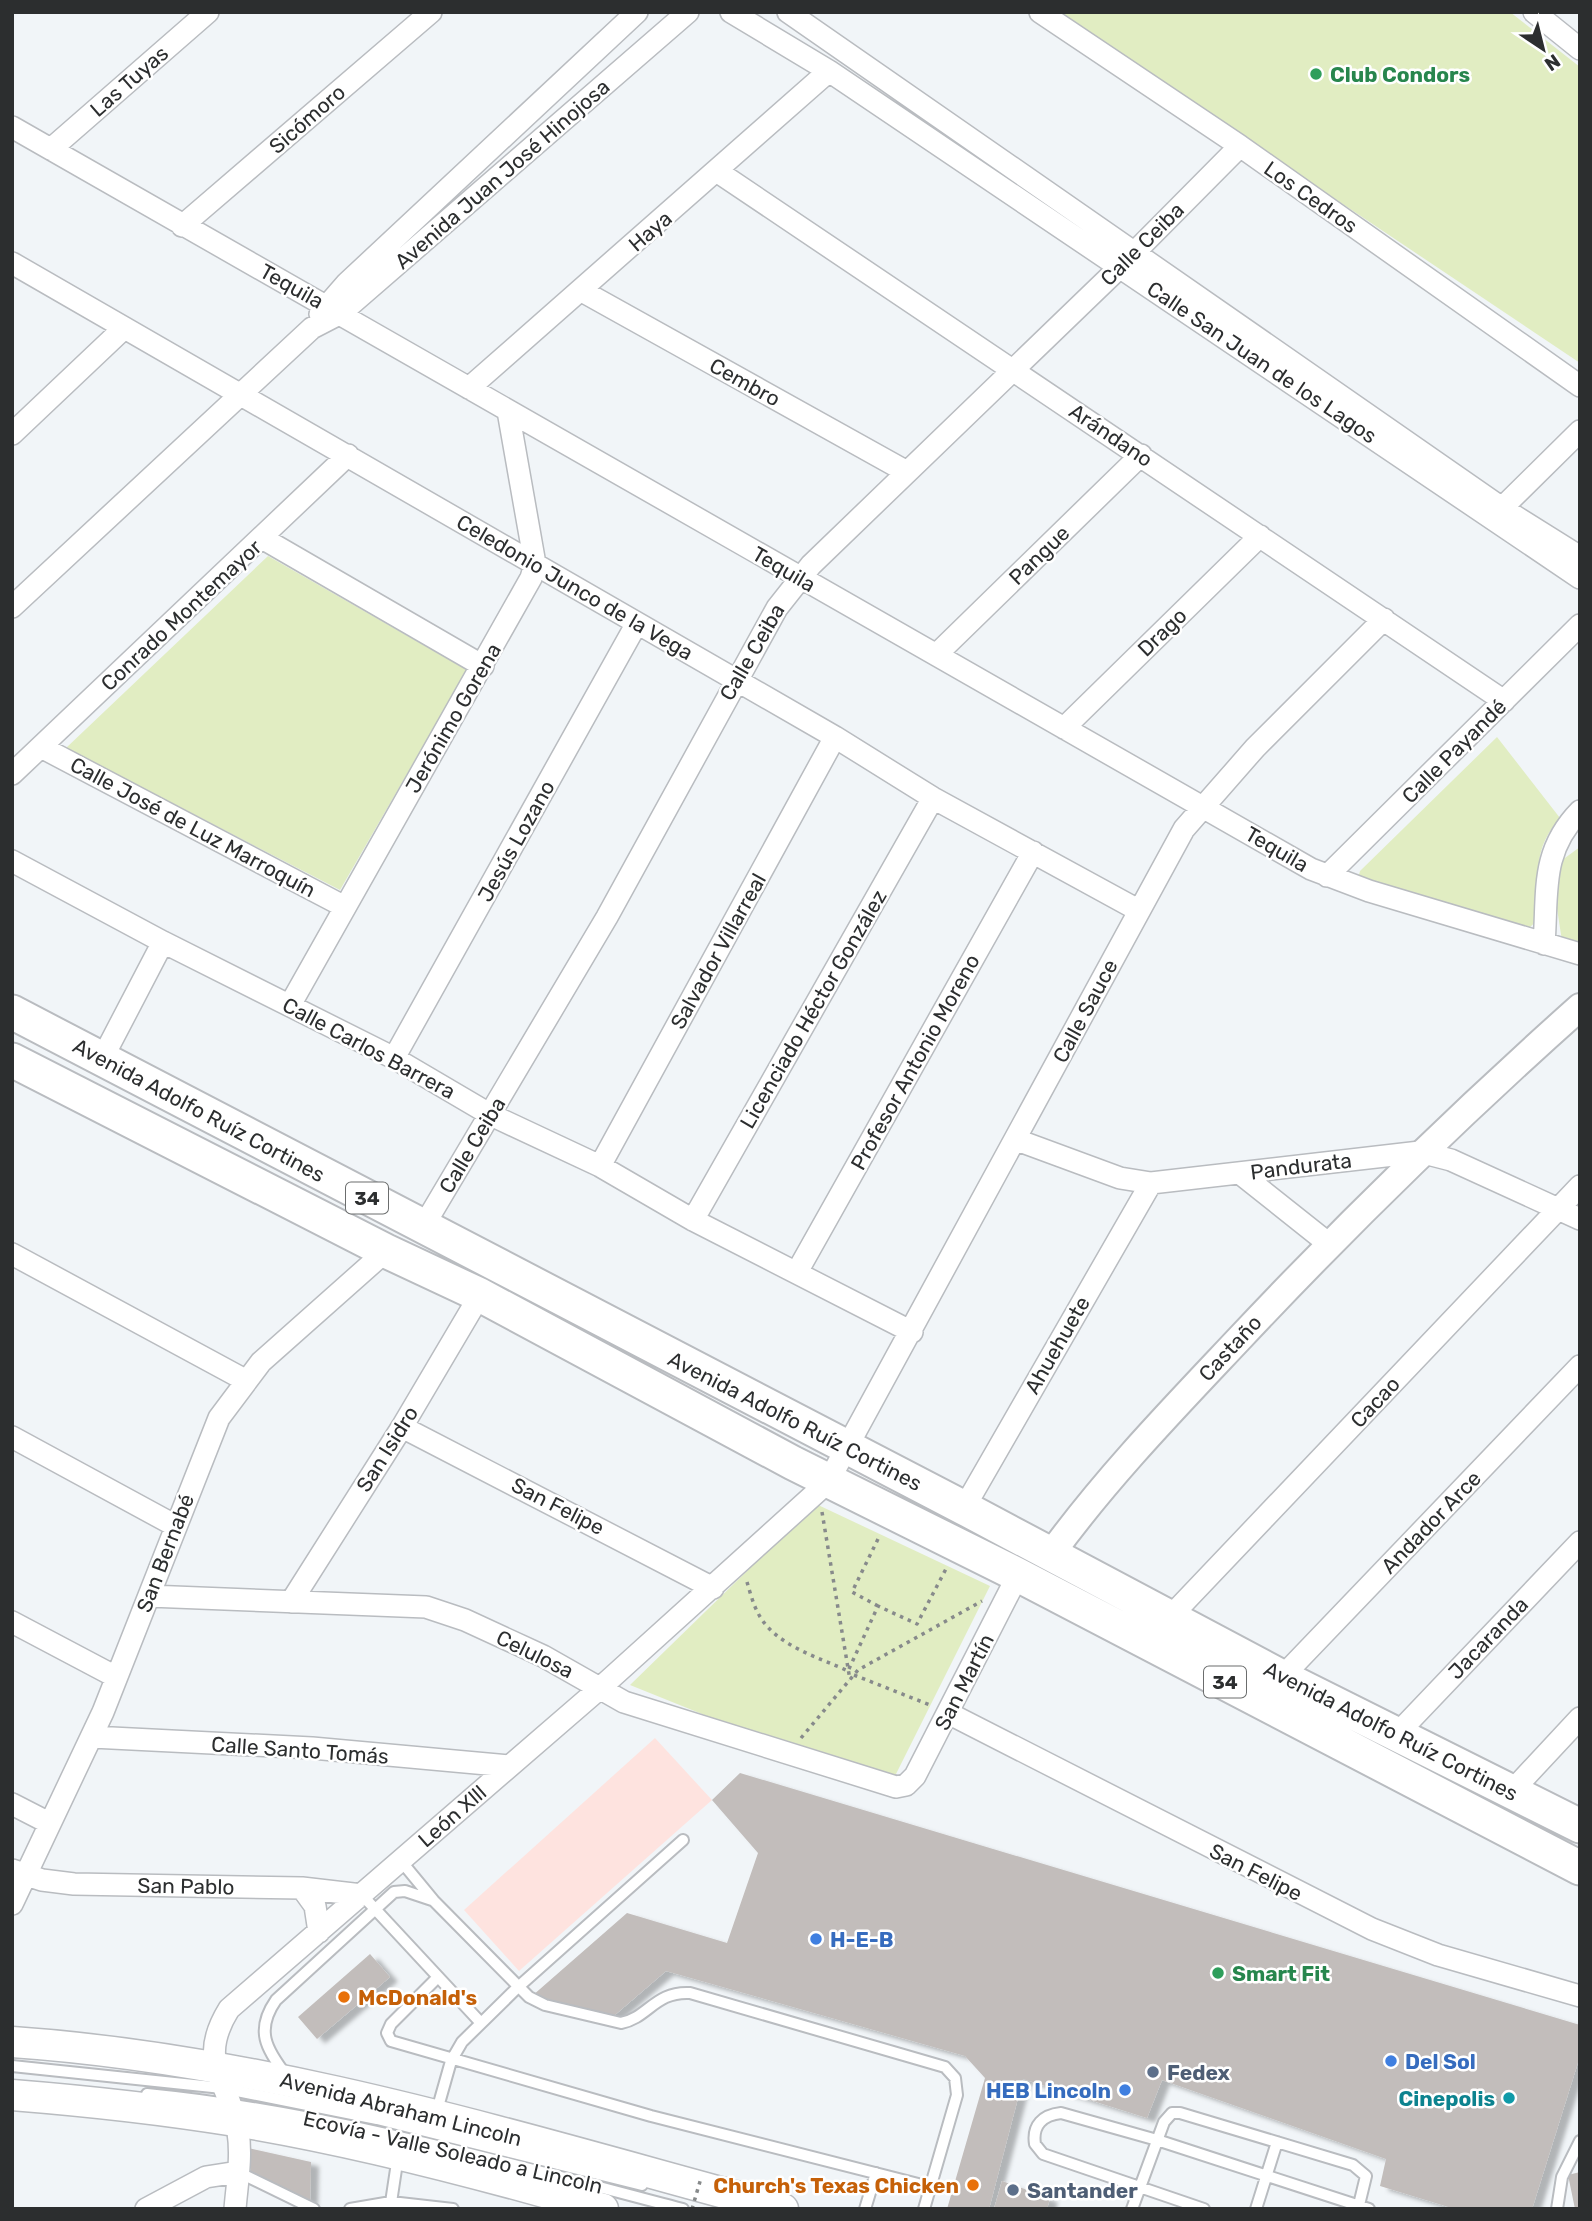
<svg xmlns="http://www.w3.org/2000/svg" width="1592" height="2221" viewBox="0 0 1592 2221" font-family="Rubik,sans-serif">
  <style>
    .commercial { fill: #fee3df }
    .green { fill: #e1edc2 }
    .building { fill: #c2bdbb; filter: url(#shadow) }
    .lines { fill: none; stroke-linecap: round; stroke-linejoin: round }
    .service-casing { stroke: #b9bcc0; stroke-width: 14 }
    .minor-casing { stroke: #b9bcc0; stroke-width: 24 }
    .tertiary-casing { stroke: #b9bcc0; stroke-width: 30 }
    .secondary-casing { stroke: #b9bcc0; stroke-width: 33 }
    .primary-casing { stroke: #b9bcc0; stroke-width: 37 }
    .path { stroke: #878a8b; stroke-width: 3.5; stroke-dasharray: 3.5 5; stroke-linecap: butt }
    .service { stroke: #fff; stroke-width: 10 }
    .minor { stroke: #fff; stroke-width: 21 }
    .tertiary { stroke: #fff; stroke-width: 26 }
    .secondary { stroke: #fff; stroke-width: 30 }
    .primary { stroke: #fff; stroke-width: 33 }
    .path-bridge { stroke: #878a8b; stroke-width: 3.5; stroke-dasharray: 3.5 5; stroke-linecap: butt }
    .leisure-dot { fill: #2e9e5b; stroke: #fff; stroke-width: 2.5 }
    .shop-dot { fill: #3f7fe0; stroke: #fff; stroke-width: 2.5 }
    .food-dot { fill: #e8710a; stroke: #fff; stroke-width: 2.5 }
    .service-dot { fill: #5c6f8a; stroke: #fff; stroke-width: 2.5 }
    .culture-dot { fill: #0f9aa8; stroke: #fff; stroke-width: 2.5 }
    .labels { text-anchor: middle; dominant-baseline: central; stroke-width: 5; stroke-linejoin: round; paint-order: stroke }
    .shield { fill: #fff; stroke: #6b6d6d; stroke-width: 2 }
    .shield-label { font-size: 19px; font-weight: bold; fill: #2c2e2f }
    .leisure-label { font-size: 21px; font-weight: bold; fill: #27864d; stroke: #fff; text-anchor: start }
    .street-label { font-size: 21px; fill: #2c2e2f; stroke: #fff }
    .shop-label { font-size: 21px; font-weight: bold; fill: #366cbe; stroke: #fff; text-anchor: start }
    .food-label { font-size: 21px; font-weight: bold; fill: #c56008; stroke: #fff; text-anchor: start }
    .service-label { font-size: 21px; font-weight: bold; fill: #4e5e75; stroke: #fff; text-anchor: start }
    .culture-label { font-size: 21px; font-weight: bold; fill: #0d838f; stroke: #fff; text-anchor: end }
  </style>
  <defs>
    <filter id="shadow"><feDropShadow dx="8" dy="4.5" stdDeviation="2" flood-color="#0004"/></filter>
  </defs>
  <rect width="100%" height="100%" fill="#f1f5f8"/>
  <!-- commercial -->
  <path class="commercial" d="M655,1738L712,1800L519,1971L464,1910Z"/>
  <!-- green -->
  <path class="green" d="M1056,12H1510L1580,67V363Z
    M268,556L467,670L340,890L66,748Z
    M1497,737L1560,818C1531,851 1539,876 1541,917L1529,928L1357,882L1360,871Z
    M1580,847V945L1562,941L1556,902L1558,863Z
    M816,1504L990,1586L893,1780L791,1750L630,1685Z"/>
  <!-- building -->
  <path class="building" d="M740,1773L1580,2025V2056L1532,2209H1455L1380,2186L1386,2159L1162,2080L1147,2118L1023,2079L989,2209H947L985,2078L965,2056L666,1971L609,2020L532,1996L627,1913L727,1943L758,1853L712,1800Z
    M370,1954L390,1977L317,2039L298,2017Z
    M248,2148L311,2162L310,2202L251,2174Z
    M1580,2172V2209H1575L1568,2175Z
    M1002,2181L1050,2198L1047,2209H994Z"/>
  <g class="lines">
    <!-- service casing -->
    <g class="service-casing">
      <path id="service" d="M401,1861L434,1901L529,1997L545,2005L621,2023C648,2018 655,1991 690,1993L945,2067L955,2078L957,2095L924,2209
        M362,1895L481,2023
        M438,1977L391,2024L387,2033L391,2041L651,2116L930,2187
        M12,2066L222,2088L377,2119L642,2185
        M286,2075C266,2049 255,2030 276,2000L394,1892L405,1891L432,1900
        M147,2094C330,2112 506,2163 683,2209
        M436,2114L451,2061L462,2042L517,1988L683,1840
        M238,2172L314,2209
        M350,2209L391,2202L453,2209
        M390,2209L398,2156
        M865,2209L876,2173
        M1132,2209L1164,2122L1172,2113H1180L1353,2165L1366,2176L1358,2209
        M1204,2209L1043,2154L1035,2144C1032,2125 1043,2115 1061,2113L1157,2140L1369,2209
        M1256,2209L1277,2142
        M1557,2209L1562,2177L1580,2141"/>
    </g>
    <!-- minor casing -->
    <g class="minor-casing">
      <path id="minor" d="M731,12L829,71L1580,578
        M788,12L1502,508L1580,557
        M1040,12L1240,146L1580,386
        M1534,12L1580,49
        M12,127L1311,869L1369,891L1580,954
        M51,149L208,12
        M718,172L1504,701
        M182,226L431,12
        M12,263L835,737L933,798L1138,910
        M582,291L907,472
        M320,314L347,283L637,12
        M469,388L829,71
        M12,434L124,328
        M1502,508L1580,431
        M262,538L483,666
        M12,607L312,328L341,313L688,12
        M937,654L1141,455
        M1064,728L1260,536
        M41,747L345,907
        M12,774L348,455
        M12,861L163,942L394,1058L491,1115L600,1166L693,1220L912,1332
        M1327,876L1580,625
        M1544,944C1548,892 1540,852 1580,811
        M290,1005L531,578L535,564L508,411
        M394,1058L637,623
        M102,1059L163,942
        M1017,1140L1120,1178L1151,1183L1420,1152L1451,1160L1580,1219
        M600,1166L835,737
        M1241,1174L1329,1244
        M693,1220L933,798
        M423,1227L607,917L777,608L811,565L1121,266L1240,146
        M12,1254L245,1380
        M797,1272L1033,852
        M402,1427L713,1588
        M12,1437L174,1525
        M964,1508L1151,1183
        M149,1596L426,1607L465,1620L543,1656L624,1702L896,1787L906,1785L915,1776L1018,1575
        M291,1602L402,1427L480,1295
        M1170,1617L1580,1186
        M12,1622L116,1677
        M1282,1677L1580,1366
        M948,1713L1372,1929L1438,1955L1580,1996
        M1396,1735L1580,1542
        M92,1737L312,1748L509,1766
        M1512,1791L1580,1718
        M12,1804L49,1823
        M12,1870L42,1880L74,1884L302,1888L362,1895
        M302,1888L315,1906L319,1932
        M12,1904L103,1712L219,1418L261,1362L386,1251
        M146,2209L206,2177L238,2172
        M235,2209C237,2184 242,2157 238,2132C230,2080 195,2064 229,2009L599,1689L828,1482L1184,829L1255,748L1384,619"/>
    </g>
    <!-- tertiary casing -->
    <g class="tertiary-casing">
      <path id="tertiary" d="M1051,1554C1107,1477 1174,1408 1239,1339C1348,1223 1461,1113 1580,1007"/>
    </g>
    <!-- secondary casing -->
    <g class="secondary-casing">
      <path id="secondary" d="M12,2042C276,2060 529,2141 783,2209
        M12,2095C87,2101 161,2109 235,2121C358,2141 483,2174 603,2209"/>
    </g>
    <!-- primary casing -->
    <g class="primary-casing">
      <path id="primary" d="M12,1012L964,1508L1282,1677L1580,1826
        M12,1060L386,1251L480,1295L793,1463L1018,1575L1580,1868"/>
    </g>
    <!-- path -->
    <path class="path" d="M822,1512L850,1680
      M747,1582C750,1592 753,1604 758,1613C774,1645 818,1657 848,1671L878,1606L917,1624L947,1567
      M878,1606L852,1592L880,1535
      M854,1675L930,1705
      M801,1738L858,1670L982,1601"/>
    <!-- service -->
    <use href="#service" class="service"/>
    <!-- minor -->
    <use href="#minor" class="minor"/>
    <!-- tertiary -->
    <use href="#tertiary" class="tertiary"/>
    <!-- secondary -->
    <use href="#secondary" class="secondary"/>
    <!-- primary -->
    <use href="#primary" class="primary"/>
    <!-- path-bridge -->
    <path class="path-bridge" d="M692,2209L701,2178"/>
  </g>
  <!-- markers -->
  <g class="leisure-dot">
    <circle cx="1316" cy="74" r="7"/>
    <circle cx="1218" cy="1973" r="7"/>
  </g>
  <g class="shop-dot">
    <circle cx="816" cy="1939" r="7"/>
    <circle cx="1391" cy="2061" r="7"/>
    <circle cx="1125" cy="2090" r="7"/>
  </g>
  <g class="food-dot">
    <circle cx="344" cy="1997" r="7"/>
    <circle cx="973" cy="2185" r="7"/>
  </g>
  <g class="service-dot">
    <circle cx="1153" cy="2072" r="7"/>
    <circle cx="1013" cy="2190" r="7"/>
  </g>
  <circle class="culture-dot" cx="1509" cy="2098" r="7"/>
  <g class="labels">
    <!-- shield labels -->
    <g class="shield">
      <rect x="346" y="1182.5" width="42" height="31" rx="5"/>
      <rect x="1204" y="1666.5" width="42" height="31" rx="5"/>
    </g>
    <g class="shield-label">
      <text x="367" y="1198">34</text>
      <text x="1225" y="1682">34</text>
    </g>
    <!-- leisure labels -->
    <g class="leisure-label">
      <text x="1330" y="74">Club Condors</text>
      <text x="1232" y="1973">Smart Fit</text>
    </g>
    <!-- street labels -->
    <g class="street-label">
      <text transform="translate(129 81) rotate(-41)">Las Tuyas</text>
      <text transform="translate(307 119) rotate(-41)">Sicómoro</text>
      <text transform="translate(502 174) rotate(-41)">Avenida Juan José Hinojosa</text>
      <text transform="translate(1311 197) rotate(35)">Los Cedros</text>
      <text transform="translate(650 231) rotate(-41)">Haya</text>
      <text transform="translate(1142 244) rotate(-45)">Calle Ceiba</text>
      <text transform="translate(292 286) rotate(29)">Tequila</text>
      <text transform="translate(1262 362) rotate(34)">Calle San Juan de los Lagos</text>
      <text transform="translate(745 382) rotate(29)">Cembro</text>
      <text transform="translate(1111 435) rotate(34)">Arándano</text>
      <text transform="translate(1039 555) rotate(-44)">Pangue</text>
      <text transform="translate(784 569) rotate(30)">Tequila</text>
      <text transform="translate(575 587) rotate(30)">Celedonio Junco de la Vega</text>
      <text transform="translate(181 615) rotate(-43)">Conrado Montemayor</text>
      <text transform="translate(1162 632) rotate(-44)">Drago</text>
      <text transform="translate(752 652) rotate(-60)">Calle Ceiba</text>
      <text transform="translate(453 718) rotate(-60)">Jerónimo Gorena</text>
      <text transform="translate(1454 751) rotate(-45)">Calle Payandé</text>
      <text transform="translate(193 827) rotate(28)">Calle José de Luz Marroquín</text>
      <text transform="translate(516 841) rotate(-61)">Jesús Lozano</text>
      <text transform="translate(1277 849) rotate(30)">Tequila</text>
      <text transform="translate(718 951) rotate(-61)">Salvador Villarreal</text>
      <text transform="translate(813 1009) rotate(-60)">Licenciado Héctor González</text>
      <text transform="translate(1085 1011) rotate(-62)">Calle Sauce</text>
      <text transform="translate(369 1048) rotate(28)">Calle Carlos Barrera</text>
      <text transform="translate(915 1062) rotate(-61)">Profesor Antonio Moreno</text>
      <text transform="translate(199 1110) rotate(28)">Avenida Adolfo Ruíz Cortines</text>
      <text transform="translate(472 1145) rotate(-59)">Calle Ceiba</text>
      <text transform="translate(1301 1166) rotate(-7)">Pandurata</text>
      <text transform="translate(1057 1345) rotate(-60)">Ahuehuete</text>
      <text transform="translate(1230 1348) rotate(-47)">Castaño</text>
      <text transform="translate(1375 1402) rotate(-47)">Cacao</text>
      <text transform="translate(795 1421) rotate(27)">Avenida Adolfo Ruíz Cortines</text>
      <text transform="translate(387 1449) rotate(-58)">San Isidro</text>
      <text transform="translate(558 1506) rotate(27)">San Felipe</text>
      <text transform="translate(1431 1522) rotate(-46)">Andador Arce</text>
      <text transform="translate(165 1553) rotate(-69)">San Bernabé</text>
      <text transform="translate(1488 1638) rotate(-46)">Jacaranda</text>
      <text transform="translate(535 1654) rotate(26)">Celulosa</text>
      <text transform="translate(964 1682) rotate(-63)">San Martín</text>
      <text transform="translate(1391 1731) rotate(27)">Avenida Adolfo Ruíz Cortines</text>
      <text transform="translate(300 1750) rotate(4)">Calle Santo Tomás</text>
      <text transform="translate(452 1816) rotate(-41)">León Xlll</text>
      <text transform="translate(1256 1872) rotate(27)">San Felipe</text>
      <text transform="translate(186 1886) rotate(1)">San Pablo</text>
      <text transform="translate(401 2109) rotate(14)">Avenida Abraham Lincoln</text>
      <text transform="translate(453 2152) rotate(13)">Ecovía - Valle Soleado a Lincoln</text>
    </g>
    <!-- shop labels -->
    <g class="shop-label">
      <text x="830" y="1939">H-E-B</text>
      <text x="1405" y="2061">Del Sol</text>
      <text x="1111" y="2090" text-anchor="end">HEB Lincoln</text>
    </g>
    <!-- food labels -->
    <g class="food-label">
      <text x="358" y="1997">McDonald's</text>
      <text x="959" y="2185" text-anchor="end">Church's Texas Chicken</text>
    </g>
    <!-- service labels -->
    <g class="service-label">
      <text x="1167" y="2072">Fedex</text>
      <text x="1027" y="2190">Santander</text>
    </g>
    <!-- culture labels -->
    <g class="culture-label">
      <text x="1495" y="2098">Cinepolis</text>
    </g>
  </g>
  <!-- border -->
  <rect width="1592" height="2221" fill="none" stroke="#2c2e2f" stroke-width="28"/>
  <!-- north arrow -->
  <g transform="translate(1543 49) rotate(145)" stroke="#ffffff" stroke-width="5" paint-order="stroke">
  <path d="M0-5L12 26L0 18L-12 26Z" fill="#2c2e2f"/>
  <text y="-10" font-size="19" font-weight="bold" text-anchor="middle" fill="#2c2e2f">N</text>
  </g>
</svg>
